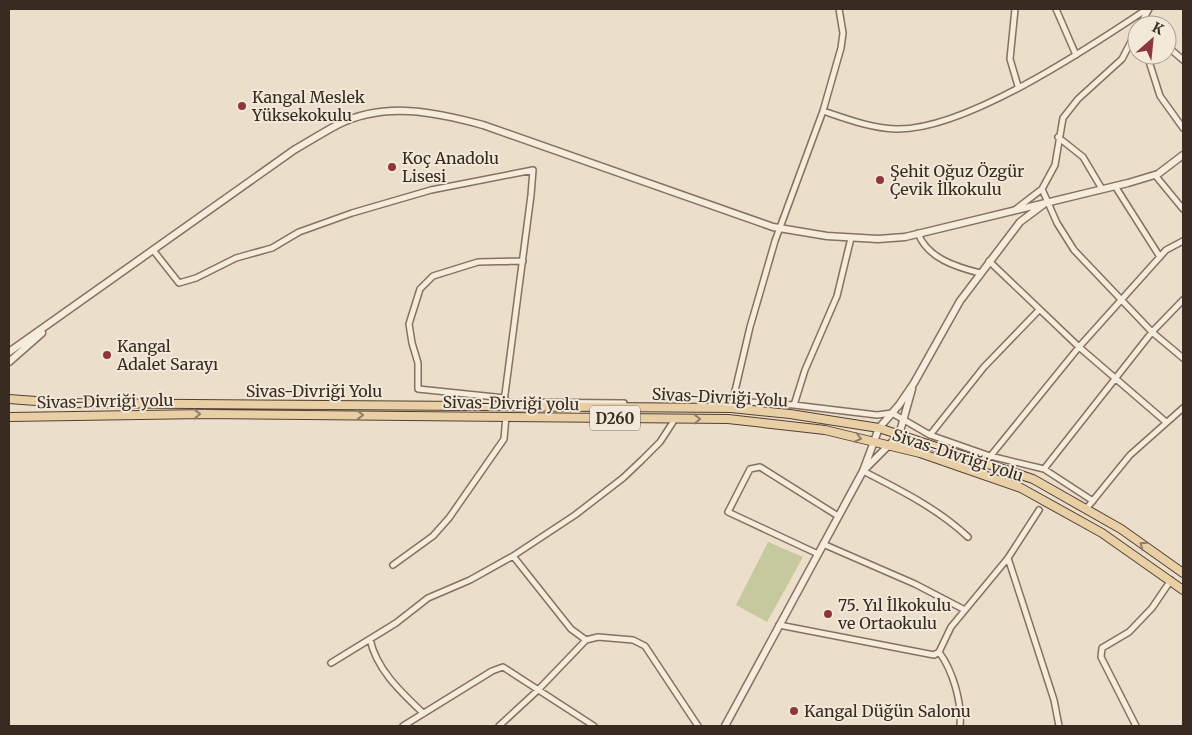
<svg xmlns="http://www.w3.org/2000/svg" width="1192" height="735" viewBox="0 0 1192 735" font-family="Merriweather,serif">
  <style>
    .green { fill: #c6c89e }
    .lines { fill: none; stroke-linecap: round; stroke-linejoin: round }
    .minor-casing { stroke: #857160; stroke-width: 8 }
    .tertiary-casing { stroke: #857160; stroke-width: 9 }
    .primary-casing { stroke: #544033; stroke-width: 10 }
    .minor { stroke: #f6ecdc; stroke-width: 5 }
    .tertiary { stroke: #f6ecdc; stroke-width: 6 }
    .primary { stroke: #e9cfa6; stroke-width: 8 }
    .oneway { stroke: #907d64 }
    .poi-dot { fill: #8f363d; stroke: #f3e9d9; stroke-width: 2 }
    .labels { text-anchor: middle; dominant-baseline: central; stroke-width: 4; stroke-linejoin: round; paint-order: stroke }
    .shield { fill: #f3e9d9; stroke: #6f6459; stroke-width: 1 }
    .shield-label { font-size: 15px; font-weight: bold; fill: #372b22 }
    .poi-label { font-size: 16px; fill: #372b22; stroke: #f3e9d9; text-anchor: start }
    .street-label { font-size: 16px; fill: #372b22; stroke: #f3e9d9 }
  </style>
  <rect width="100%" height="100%" fill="#ebdeca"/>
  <!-- green -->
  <path class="green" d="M768,542L803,557L767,622L736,605Z"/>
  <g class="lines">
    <!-- minor casing -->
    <g class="minor-casing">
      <path id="minor" d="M1015,9L1010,59L1018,86
        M1056,9L1076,55
        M1140,25L1149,9
        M1167,46L1183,60
        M1147,55L1160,96L1183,128
        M823,111C847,119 870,128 896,129C965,131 1090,47 1147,9
        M1058,137L1083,157L1102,189
        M1155,175L1183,209
        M1115,186L1160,257
        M1042,189L1057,223L1074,250L1152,332L1183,358
        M1016,209L1042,189L1055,165L1063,118L1078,99L1122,59L1137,30
        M918,233C927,258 956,267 980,273
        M153,250L179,283L196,278L236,258L272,248L299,232L352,213L431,190L533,170L531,195L504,402L624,403
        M989,261L1079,347L1166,422
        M505,398L418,389V363L412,343L409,324L420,289L433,276L478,262L523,261
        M733,401L794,405L877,415L892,413L930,435L990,456L1044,469L1093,501
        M794,405L805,370L837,296L851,238
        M731,408L750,327L775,241L823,111L841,48L843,33L839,9
        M930,435L984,367L1039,310
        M984,464L1079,347L1166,250L1183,241
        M1044,469L1152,332L1183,300
        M863,471C900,490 937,508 968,537
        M1086,509L1130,455L1183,408
        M823,544L915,584L965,610
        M818,554L728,512L750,469L760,467L838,516
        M513,556L571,629L586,640
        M1008,558L1054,700L1059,726
        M393,565L433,536L449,518L504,439L506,416
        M779,625L934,655L939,652L951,627L1008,558L1039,510
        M370,639C376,669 401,692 423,713
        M939,652C953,671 962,702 960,726
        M331,663L396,623L428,598L470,580L513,556L575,515L623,478L642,460L660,442L675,419
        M403,726L492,671L503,667L594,726
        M499,726L538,690L586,640L598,637L633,640L645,646L698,726
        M1136,726L1101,657L1102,648L1129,632L1152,608L1171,580"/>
    </g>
    <!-- tertiary casing -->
    <g class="tertiary-casing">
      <path id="tertiary" d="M9,352L294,150C308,142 322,133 337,125C385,101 435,112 483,125L773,227L827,236L878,239L905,237L1128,183L1158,174L1183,155
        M9,362L42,333
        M866,468L899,435L912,389
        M725,726L863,471L879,428L899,405L914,383L960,301L1020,222L1044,204"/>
    </g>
    <!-- primary casing -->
    <g class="primary-casing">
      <path id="primary" d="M9,399L63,403L731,408L790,414L879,428L1033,479L1121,529L1183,573
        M9,417L205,414L728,419L825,430L920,453L1021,488L1102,533L1183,590"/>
    </g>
    <!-- minor -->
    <use href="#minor" class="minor"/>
    <!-- tertiary -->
    <use href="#tertiary" class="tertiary"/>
    <!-- primary -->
    <use href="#primary" class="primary"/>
  </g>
  <!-- one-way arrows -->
  <defs><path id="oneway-chevron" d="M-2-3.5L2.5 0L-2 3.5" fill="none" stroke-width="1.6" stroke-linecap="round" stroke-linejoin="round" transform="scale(1.25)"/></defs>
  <g class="oneway">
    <use href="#oneway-chevron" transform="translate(197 414) rotate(-1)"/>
    <use href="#oneway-chevron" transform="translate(360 415)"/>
    <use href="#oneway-chevron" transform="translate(697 419) rotate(-1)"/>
    <use href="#oneway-chevron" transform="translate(858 438) rotate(14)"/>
    <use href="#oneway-chevron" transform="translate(1143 545) rotate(-145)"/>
  </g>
  <!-- markers -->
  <g class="poi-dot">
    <circle cx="242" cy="106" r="5"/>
    <circle cx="392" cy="167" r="5"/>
    <circle cx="880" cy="180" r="5"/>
    <circle cx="107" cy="355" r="5"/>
    <circle cx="828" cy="614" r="5"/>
    <circle cx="794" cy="711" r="5"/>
  </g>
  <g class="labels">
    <!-- shield labels -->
    <rect class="shield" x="590" y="405.5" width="50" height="25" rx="4"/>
    <g class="shield-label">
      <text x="615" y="418">D260</text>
    </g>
    <!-- poi labels -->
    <g class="poi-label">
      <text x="252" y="97">Kangal Meslek<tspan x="252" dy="18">Yüksekokulu</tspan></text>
      <text x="402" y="158">Koç Anadolu<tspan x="402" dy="18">Lisesi</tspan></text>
      <text x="890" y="171">Şehit Oğuz Özgür<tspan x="890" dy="18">Çevik İlkokulu</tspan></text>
      <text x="117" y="346">Kangal<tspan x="117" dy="18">Adalet Sarayı</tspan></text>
      <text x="838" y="605">75. Yıl İlkokulu<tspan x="838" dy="18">ve Ortaokulu</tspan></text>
      <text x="804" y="711">Kangal Düğün Salonu</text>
    </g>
    <!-- street labels -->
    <g class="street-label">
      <text x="314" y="391">Sivas-Divriği Yolu</text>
      <text transform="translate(720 397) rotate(3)">Sivas-Divriği Yolu</text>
      <text transform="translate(105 401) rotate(-1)">Sivas-Divriği yolu</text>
      <text transform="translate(511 403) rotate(1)">Sivas-Divriği yolu</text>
      <text transform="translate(958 455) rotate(18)">Sivas-Divriği yolu</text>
    </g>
  </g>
  <!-- border -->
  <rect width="1192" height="735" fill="none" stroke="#372b22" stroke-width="20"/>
  <!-- north arrow -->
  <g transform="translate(1152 40) rotate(27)"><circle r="24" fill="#f3e9d9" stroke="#a89d90"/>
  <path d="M0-4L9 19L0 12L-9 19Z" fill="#8f363d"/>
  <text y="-8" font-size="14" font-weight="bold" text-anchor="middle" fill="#372b22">K</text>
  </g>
</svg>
